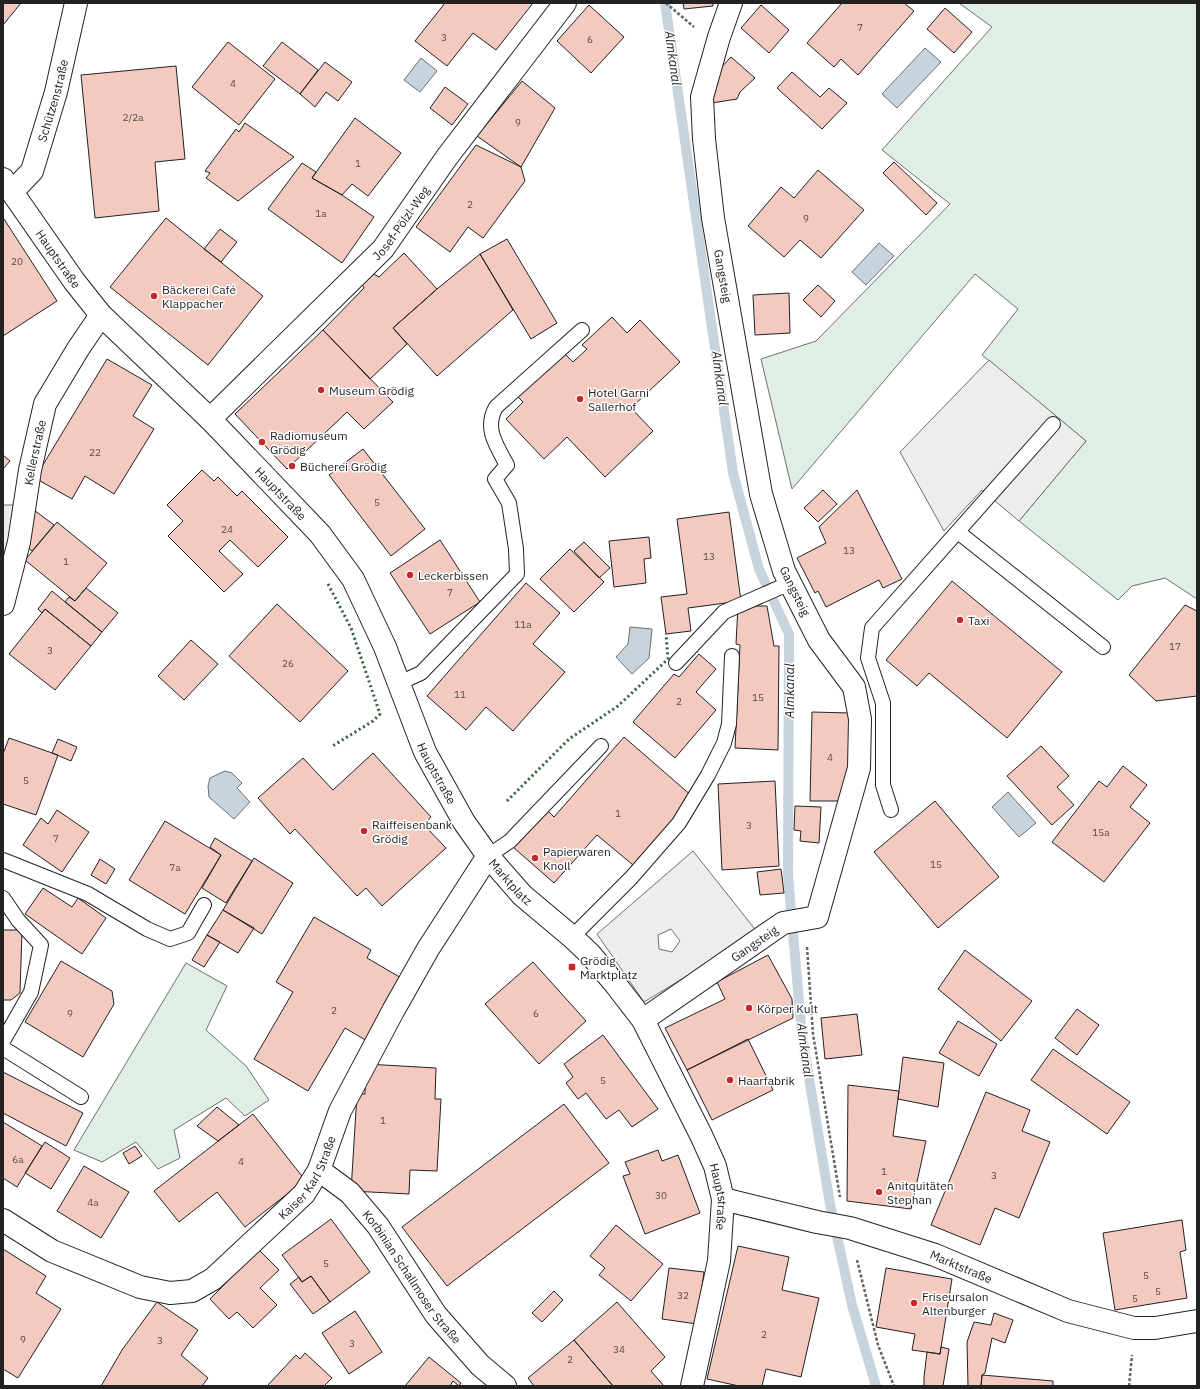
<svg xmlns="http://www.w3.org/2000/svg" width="1200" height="1389" viewBox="0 0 1200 1389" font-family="'IBM Plex Sans',sans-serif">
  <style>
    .green { fill: #e0efe3; stroke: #6f6f6f }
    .parking { fill: #ededed; stroke: #6f6f6f; fill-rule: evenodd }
    .water { fill: #c7d3dd; stroke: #6f6f6f }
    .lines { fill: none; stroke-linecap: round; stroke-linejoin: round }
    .stream { stroke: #c7d3dd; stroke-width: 10 }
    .building { fill: #f3c9c0; stroke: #222 }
    .lane-casing { stroke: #222; stroke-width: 16 }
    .street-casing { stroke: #222; stroke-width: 24 }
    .secondary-casing { stroke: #222; stroke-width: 24 }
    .path { stroke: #646464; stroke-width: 2.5; stroke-dasharray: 3 2; stroke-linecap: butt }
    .lane { stroke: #fff; stroke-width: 14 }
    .street { stroke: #fff; stroke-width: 22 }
    .secondary { stroke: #fff; stroke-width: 22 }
    .hedge { stroke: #2f5e38; stroke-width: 3; stroke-dasharray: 2 3; stroke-linecap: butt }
    .poi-dot { fill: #c62828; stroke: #fff; stroke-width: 1.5 }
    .labels { text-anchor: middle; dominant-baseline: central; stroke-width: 3; stroke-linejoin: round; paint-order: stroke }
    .number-label { font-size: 10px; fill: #564c4a }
    .street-label { font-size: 12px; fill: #222; stroke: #fff }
    .poi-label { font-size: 12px; fill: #222; stroke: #fff; text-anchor: start }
    .water-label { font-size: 13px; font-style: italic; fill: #222; stroke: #fff }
  </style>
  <rect width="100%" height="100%" fill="#fff"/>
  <!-- green -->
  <path class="green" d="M959,3H1197V599L1165,578L1132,586L1118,600L1019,521L1086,441L982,355L1018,309L975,274L792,489L761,359L816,341L950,204L882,150L992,27Z
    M186,963L227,986L206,1030L246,1066L269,1100L245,1116L226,1098L174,1130L180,1158L158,1169L136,1142L102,1162L74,1150Z"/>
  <!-- parking -->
  <path class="parking" d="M989,360L1086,441L1019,521L982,490L944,531L900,452Z
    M3,505H18L3,563Z
    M693,851L758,933L644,1002L597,934ZM671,929L680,941L672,952L659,949L658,935Z"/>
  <!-- water -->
  <path class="water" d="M925,48L941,62L897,108L882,94Z
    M421,58L437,71L420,92L404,80Z
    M879,243L894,256L866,285L852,272Z
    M630,627L652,629L649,658L632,674L616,657L628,644Z
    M225,771L232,773L242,783L237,788L250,802L234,819L209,797L208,786L210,778Z
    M1008,792L1036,823L1019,837L992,807Z"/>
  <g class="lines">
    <!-- stream -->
    <path class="stream" d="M665,3L733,473L759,569L789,634L788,876L802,1036L830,1204L852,1305L876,1386"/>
  </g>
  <!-- building -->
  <path class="building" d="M3,3H21L3,25Z
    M445,3H533L496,50L473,33L447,66L415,41Z
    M683,3H713V6L684,9Z
    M842,3H904L914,11L858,75L841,59L834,67L807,43Z
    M589,5L624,37L591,73L557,41Z
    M761,5L789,30L769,53L741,28Z
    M945,8L972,32L954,53L927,29Z
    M228,42L275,79L239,125L192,87Z
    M282,42L318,70L300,94L263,66Z
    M731,57L755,78L740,92L737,99L712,103L719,77L715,74Z
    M325,62L352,82L338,101L326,92L315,107L300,94Z
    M176,66L185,159L155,162L159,211L95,218L81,75Z
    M792,72L820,97L829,88L847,103L822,129L777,88Z
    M522,81L555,108L521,167L477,136Z
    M445,87L468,104L452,125L430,108Z
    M355,118L401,153L368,196L352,184L342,195L312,178Z
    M245,123L294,157L238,201L206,178L210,173L205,171L236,129L239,132Z
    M476,145L521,167L525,181L483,238L468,227L450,252L416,227Z
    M894,162L937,203L926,215L883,173Z
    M302,163L316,172L312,178L342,195L374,217L342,263L268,209Z
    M818,170L864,210L821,258L800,240L784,257L748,226L781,187L794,198Z
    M166,218L263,296L208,365L110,287Z
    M4,219L57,301L3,336V220Z
    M220,229L237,242L221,262L204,249Z
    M507,239L557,323L531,339L480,254Z
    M404,253L437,289L393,328L407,344L370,379L323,330L364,288L362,284L372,273L379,277Z
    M480,254L513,310L437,376L393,328L437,289Z
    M818,285L835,301L821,317L803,300Z
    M789,293L790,333L755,335L753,295Z
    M612,317L627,333L640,320L680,362L631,408L653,431L605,477L567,437L544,459L506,419L523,402L517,396L563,352L573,362L587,349L582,345Z
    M323,330L393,402L364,429L347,412L287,469L235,414Z
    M107,359L152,385L133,416L154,429L114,494L85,476L72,499L35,478Z
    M363,449L425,529L391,556L329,475Z
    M3,455L10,461L3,469Z
    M202,470L214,481L218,477L237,496L242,491L288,537L258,567L230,540L219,551L243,574L224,592L168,536L183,521L167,505Z
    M823,490L837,504L818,522L804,508Z
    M857,490L902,579L883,588L879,580L826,607L818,591L815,593L797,558L826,543L819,527Z
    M30,507L54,525L32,551L21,541Z
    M729,512L741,601L688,608L691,631L666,634L661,597L687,594L677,519Z
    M57,522L107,563L75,601L25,560Z
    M649,537L651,558L644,559L646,583L614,587L609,541Z
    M440,540L480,602L430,634L390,573Z
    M584,542L610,568L599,578L574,551Z
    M570,549L604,582L574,612L540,579Z
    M952,581L1062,672L1007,738L929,673L917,686L886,660Z
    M526,583L560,613L533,644L565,672L513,731L486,707L466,730L427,696Z
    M86,588L118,613L102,632L65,602L69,597L75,601Z
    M52,591L102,632L91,646L45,609L42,613L38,609Z
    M277,604L348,671L300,722L229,656Z
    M1185,605L1197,611V696L1156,701L1129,675Z
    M738,606H767L774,646H779L778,750L735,748L740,645L736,644Z
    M45,609L91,646L55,690L9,654Z
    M191,640L218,664L184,700L158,676Z
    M699,654L716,669L696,692L716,710L675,758L633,722L674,674L679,677Z
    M812,712L850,713L848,801H810Z
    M624,737L693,797L633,865L597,835L554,883L513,847L546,809L554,817Z
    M9,738L58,755L36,815L3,804V754Z
    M58,739L77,747L71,761L52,753Z
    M1041,746L1069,776L1057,787L1074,805L1052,825L1007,776Z
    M373,753L431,817L424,825L446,848L382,906L366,888L357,896L295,829L290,834L258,798L303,758L333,790Z
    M1123,766L1147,785L1130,807L1150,823L1104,882L1052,842L1099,781L1107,787Z
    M775,781L779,866L722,870L718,784Z
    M935,801L999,877L938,928L874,852Z
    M795,806L821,807L819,843L800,841L801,831L794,830Z
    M57,810L89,832L62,872L23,845L41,818L48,824Z
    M165,821L221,855L185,914L129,880Z
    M215,838L252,861L226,903L202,888L221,855L210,847Z
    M254,858L293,883L262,934L223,910Z
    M100,859L115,869L106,884L91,875Z
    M781,869L784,893L760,895L757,872Z
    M43,888L72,907L78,898L106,918L82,954L25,914Z
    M223,910L254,928L238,953L207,935Z
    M314,917L371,950L367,958L403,979L367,1041L345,1028L308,1091L254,1059L293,992L276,982Z
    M3,930H22L20,993L11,1000H3Z
    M207,935L220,942L204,967L192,960Z
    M965,950L1032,1001L1001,1041L938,989Z
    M768,955L792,999L793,1018L687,1070L665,1028L725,999L717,982Z
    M61,961L112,991L114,1004L83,1057L25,1022Z
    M533,962L586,1021L539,1064L485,1004Z
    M1077,1009L1099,1025L1077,1055L1055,1038Z
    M857,1014L862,1055L825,1059L821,1018Z
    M958,1021L997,1044L979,1076L939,1053Z
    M603,1035L658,1109L632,1127L619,1110L606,1119L586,1093L578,1099L566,1083L573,1077L564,1064Z
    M748,1039L773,1090L712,1120L687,1070Z
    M1053,1049L1130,1102L1107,1134L1031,1080Z
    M903,1057L944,1063L938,1107L898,1099Z
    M366,1064L436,1068L435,1099H441L437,1171L410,1170L409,1194L351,1191L357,1094H365Z
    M3,1072L83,1113L66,1146L3,1113Z
    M848,1085L899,1091L893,1136L926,1141L911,1209L847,1201Z
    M986,1092L1030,1110L1022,1131L1050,1142L1019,1218L995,1208L980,1245L931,1225Z
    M564,1104L609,1163L447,1286L402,1227Z
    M217,1107L239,1125L218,1141L197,1126Z
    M253,1114L305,1180L245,1227L217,1192L179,1222L154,1191Z
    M3,1122L42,1146L17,1187L3,1178Z
    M45,1142L70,1158L51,1189L25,1173Z
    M135,1146L142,1156L129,1164L123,1153Z
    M658,1150L662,1161L678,1155L700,1213L645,1234L623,1176L630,1174L625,1162Z
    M84,1166L129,1192L101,1238L57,1211Z
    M331,1219L370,1272L330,1302L311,1276L302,1282L282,1255Z
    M1182,1220L1186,1250L1180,1252L1187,1298L1115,1310L1103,1233Z
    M616,1225L663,1264L631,1301L599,1275L605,1268L590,1256Z
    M738,1246L789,1257L782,1290L819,1298L801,1377L766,1369L762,1386H739L707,1379Z
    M3,1249L46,1276L36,1293L61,1309L18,1378L3,1369Z
    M259,1250L279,1270L260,1288L277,1305L253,1328L237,1312L229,1319L210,1299Z
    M669,1268L704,1272L697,1324L662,1319Z
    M886,1268L952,1279L940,1354L912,1350L915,1334L876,1327Z
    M311,1276L330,1302L313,1314L290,1284L299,1277L302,1282Z
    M554,1291L563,1300L542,1322L532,1313Z
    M157,1302L198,1330L181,1355L208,1378L202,1386H101L122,1350Z
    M617,1302L665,1357L651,1371L664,1386H613L574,1340Z
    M355,1311L382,1352L349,1374L322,1333Z
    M994,1313L1013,1320L1005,1343L992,1338L985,1373L982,1375L981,1386H968L967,1342L974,1322L991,1325Z
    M574,1340L613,1386H534L528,1378Z
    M941,1347L949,1349L943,1386H924V1377L927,1352L940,1354Z
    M305,1353L332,1378L324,1386H267L296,1355L300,1359Z
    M429,1357L461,1383L459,1386L453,1381L450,1386H405Z
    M982,1375L1053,1381V1386H981Z"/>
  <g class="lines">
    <!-- lane casing -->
    <g class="lane-casing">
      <path id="lane" d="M958,532L1103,647
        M676,663L724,612L790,583
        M399,683L421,673L517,574L516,549L509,503L495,479L507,465C496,445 484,428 496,407L582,330
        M891,810L883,785V703L868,658L872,628L1053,424
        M488,856L510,841L601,746
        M3,860L88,894L147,929L170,939L188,933L204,905
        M3,898L18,920L41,945L31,992L3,1041
        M572,937L631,878L679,823L708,775L724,743L729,724L732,656
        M3,1048L81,1097"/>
    </g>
    <!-- street casing -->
    <g class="street-casing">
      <g id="street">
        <path id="s1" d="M13,191L32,171L56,92L76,3"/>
        <path id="s2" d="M210,419L383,249L447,157L565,3"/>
        <path id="s3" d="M3,604L19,542L30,470L45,404L78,349L101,315"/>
        <path id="s4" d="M643,1020L783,923L817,917L859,768L860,719L854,687L819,640L784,571L761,494L713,218L704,139L702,97L719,37L731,3"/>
        <path id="s5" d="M319,1170L350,1193L378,1226L436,1315L480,1365L505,1386"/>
        <path id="s6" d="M3,1220L52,1251L140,1287L170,1293L192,1291L213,1279L304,1194L319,1170L340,1111L393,1011L428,949L488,856"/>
      </g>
    </g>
    <!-- secondary casing -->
    <g class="secondary-casing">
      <g id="secondary">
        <path id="s7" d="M3,179L74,281L101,315L210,419L320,534L353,579L385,647L425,752L464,822L488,856L522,895L572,937L590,954L616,985L643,1020L701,1135L715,1166L723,1199L719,1261L692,1386"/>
        <path id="s8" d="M723,1199L817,1222L850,1228L935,1255L1068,1311L1134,1328H1155L1197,1321"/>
      </g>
    </g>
    <!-- path -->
    <path class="path" d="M666,3L694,27
      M807,947L813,1034L840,1197
      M857,1260L878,1345L894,1386
      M1129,1386L1132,1355"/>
    <!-- lane -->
    <use href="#lane" class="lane"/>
    <!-- street -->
    <use href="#street" class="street"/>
    <!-- secondary -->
    <use href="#secondary" class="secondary"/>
    <!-- hedge -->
    <path class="hedge" d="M328,584L351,628L380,714L373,721L331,747
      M507,801L569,739L618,706L668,659L666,634"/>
  </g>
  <!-- markers -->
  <g class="poi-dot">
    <circle cx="154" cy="296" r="4"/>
    <circle cx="321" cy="390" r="4"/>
    <circle cx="580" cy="399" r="4"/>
    <circle cx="262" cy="442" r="4"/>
    <circle cx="292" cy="466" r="4"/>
    <circle cx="410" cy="575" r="4"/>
    <circle cx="960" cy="620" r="4"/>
    <circle cx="364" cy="831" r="4"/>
    <circle cx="535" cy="858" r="4"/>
    <rect x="568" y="963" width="8" height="8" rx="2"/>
    <circle cx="749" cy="1008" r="4"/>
    <circle cx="730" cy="1080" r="4"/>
    <circle cx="879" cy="1192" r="4"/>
    <circle cx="914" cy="1303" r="4"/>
  </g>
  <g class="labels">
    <!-- number labels -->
    <g class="number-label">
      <text x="860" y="27">7</text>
      <text x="444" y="37">3</text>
      <text x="590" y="39">6</text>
      <text x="233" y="83">4</text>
      <text x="133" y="117">2/2a</text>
      <text x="518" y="122">9</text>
      <text x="358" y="163">1</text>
      <text x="470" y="204">2</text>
      <text x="321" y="213">1a</text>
      <text x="806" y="218">9</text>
      <text x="17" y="261">20</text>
      <text x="95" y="452">22</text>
      <text x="377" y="502">5</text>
      <text x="227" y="529">24</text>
      <text x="849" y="550">13</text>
      <text x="709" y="556">13</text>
      <text x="66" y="561">1</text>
      <text x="450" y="592">7</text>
      <text x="523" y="624">11a</text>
      <text x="1175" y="646">17</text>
      <text x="50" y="650">3</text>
      <text x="288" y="663">26</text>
      <text x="460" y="694">11</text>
      <text x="758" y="697">15</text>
      <text x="679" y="701">2</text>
      <text x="830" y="757">4</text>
      <text x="26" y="780">5</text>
      <text x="618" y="813">1</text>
      <text x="749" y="825">3</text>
      <text x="1101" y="832">15a</text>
      <text x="56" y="838">7</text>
      <text x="936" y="864">15</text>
      <text x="175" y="867">7a</text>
      <text x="334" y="1010">2</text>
      <text x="70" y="1013">9</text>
      <text x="536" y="1013">6</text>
      <text x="603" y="1080">5</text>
      <text x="383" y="1120">1</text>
      <text x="18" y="1159">6a</text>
      <text x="241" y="1161">4</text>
      <text x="884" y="1171">1</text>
      <text x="994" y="1175">3</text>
      <text x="661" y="1195">30</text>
      <text x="93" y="1202">4a</text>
      <text x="326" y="1263">5</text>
      <text x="1146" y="1275">5</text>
      <text x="1158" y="1291">5</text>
      <text x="683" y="1295">32</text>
      <text x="1135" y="1298">5</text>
      <text x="764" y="1334">2</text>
      <text x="23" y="1339">9</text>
      <text x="160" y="1340">3</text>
      <text x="352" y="1343">3</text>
      <text x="619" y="1349">34</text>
      <text x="570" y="1359">2</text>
    </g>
    <!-- street labels -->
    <g class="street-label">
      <text stroke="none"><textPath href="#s1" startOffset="101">Schützenstraße</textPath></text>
      <text stroke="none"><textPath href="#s2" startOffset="274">Josef-Pölzl-Weg</textPath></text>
      <text stroke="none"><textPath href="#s7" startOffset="97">Hauptstraße</textPath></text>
      <text transform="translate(723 276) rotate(80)">Gangsteig</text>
      <text stroke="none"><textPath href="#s3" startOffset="155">Kellerstraße</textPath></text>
      <text stroke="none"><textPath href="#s7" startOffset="421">Hauptstraße</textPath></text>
      <text transform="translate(795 591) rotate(64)">Gangsteig</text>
      <text stroke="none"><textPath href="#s7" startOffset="745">Hauptstraße</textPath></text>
      <text stroke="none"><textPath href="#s7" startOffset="877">Marktplatz</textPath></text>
      <text stroke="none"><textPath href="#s4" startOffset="135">Gangsteig</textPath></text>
      <text stroke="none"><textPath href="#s6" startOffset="370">Kaiser Karl Straße</textPath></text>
      <text stroke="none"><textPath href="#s7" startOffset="1263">Hauptstraße</textPath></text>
      <text stroke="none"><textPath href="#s8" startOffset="248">Marktstraße</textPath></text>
      <text stroke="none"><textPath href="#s5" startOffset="143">Korbinian Schallmoser Straße</textPath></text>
    </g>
    <!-- poi labels -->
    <g class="poi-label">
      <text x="162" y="289">Bäckerei Café<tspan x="162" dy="14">Klappacher</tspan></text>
      <text x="329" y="390">Museum Grödig</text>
      <text x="588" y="392">Hotel Garni<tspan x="588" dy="14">Sallerhof</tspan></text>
      <text x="270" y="435">Radiomuseum<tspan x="270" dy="14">Grödig</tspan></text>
      <text x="300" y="466">Bücherei Grödig</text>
      <text x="418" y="575">Leckerbissen</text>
      <text x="968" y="620">Taxi</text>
      <text x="372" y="824">Raiffeisenbank<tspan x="372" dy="14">Grödig</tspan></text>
      <text x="543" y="851">Papierwaren<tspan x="543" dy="14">Knoll</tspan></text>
      <text x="580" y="960">Grödig<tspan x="580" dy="14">Marktplatz</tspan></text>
      <text x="757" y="1008">Körper Kult</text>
      <text x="738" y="1080">Haarfabrik</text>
      <text x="887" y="1185">Anitquitäten<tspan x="887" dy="14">Stephan</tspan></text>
      <text x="922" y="1296">Friseursalon<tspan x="922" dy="14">Altenburger</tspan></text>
    </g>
    <!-- water labels -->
    <g class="water-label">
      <text transform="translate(673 58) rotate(82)">Almkanal</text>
      <text transform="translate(720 378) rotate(82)">Almkanal</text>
      <text transform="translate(789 691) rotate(-90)">Almkanal</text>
      <text transform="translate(805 1050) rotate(82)">Almkanal</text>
    </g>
  </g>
  <!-- border -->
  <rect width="1200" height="1389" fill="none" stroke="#222222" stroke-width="8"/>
</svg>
